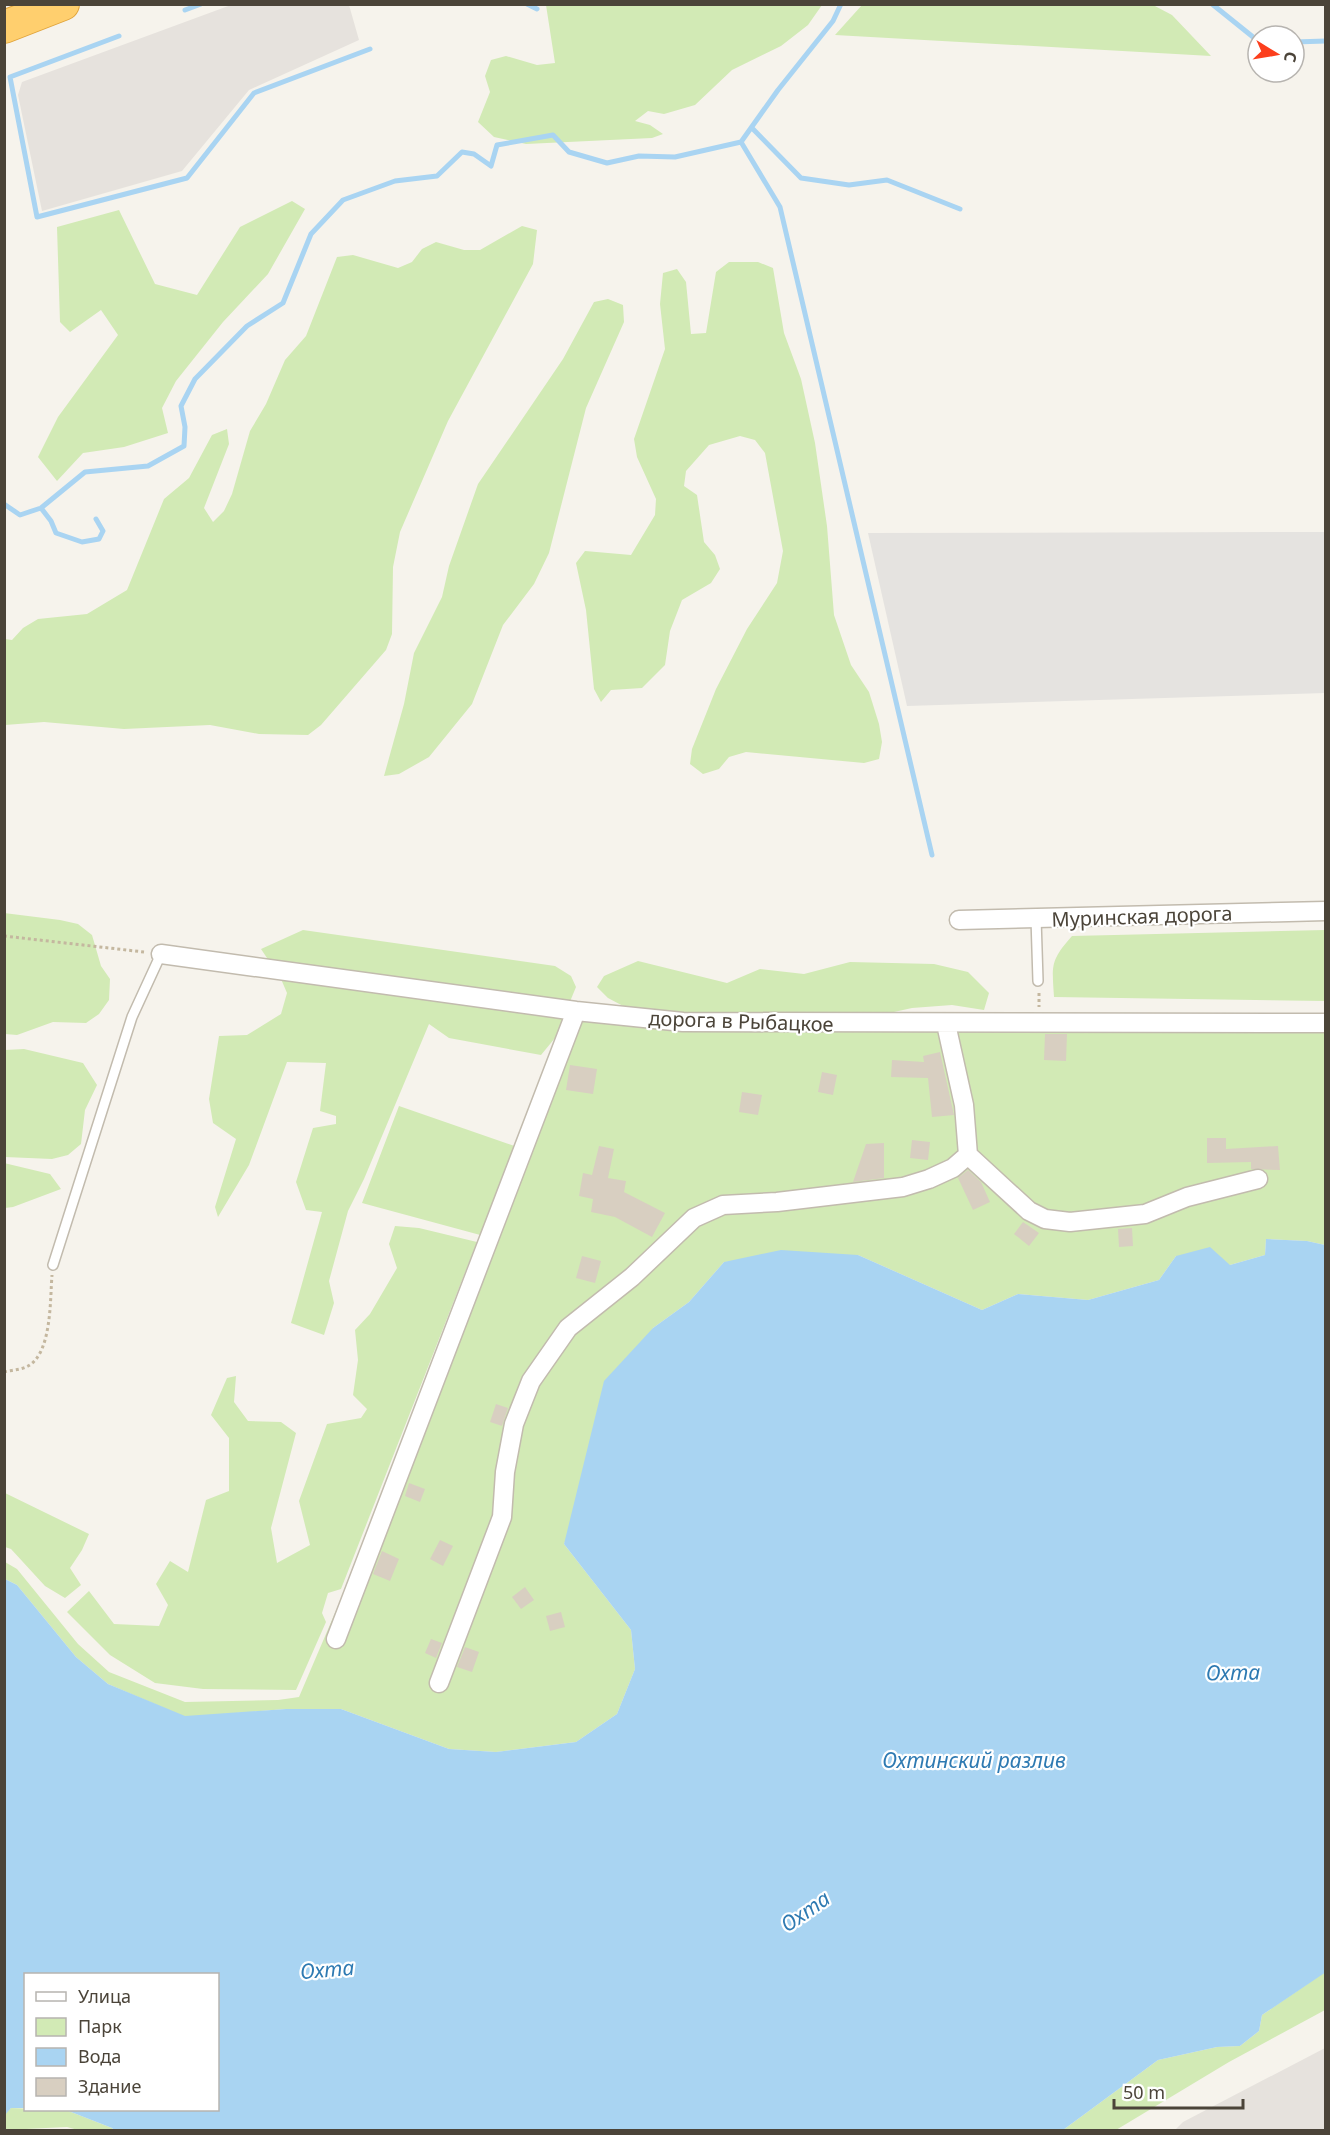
<svg xmlns="http://www.w3.org/2000/svg" width="1330" height="2135" viewBox="0 0 1330 2135" font-family="'Noto Sans',sans-serif">
  <style>
    .industrial { fill: #e6e2dd }
    .green { fill: #d2eab5 }
    .parking { fill: #e5e3e0 }
    .water { fill: #a9d4f2 }
    .lines { fill: none; stroke-linecap: round; stroke-linejoin: round }
    .stream { stroke: #a9d4f2; stroke-width: 5 }
    .building { fill: #d8cfc1 }
    .service-casing { stroke: #c2bbae; stroke-width: 12 }
    .minor-casing { stroke: #c2bbae; stroke-width: 21 }
    .motorway-casing { stroke: #e0a43c; stroke-width: 34 }
    .path { stroke: #c4b79f; stroke-width: 3; stroke-dasharray: 3 3; stroke-linecap: butt }
    .service { stroke: #fff; stroke-width: 9 }
    .minor { stroke: #fff; stroke-width: 18 }
    .motorway { stroke: #ffcf6e; stroke-width: 32 }
    .labels { text-anchor: middle; dominant-baseline: central; stroke-width: 4.5; stroke-linejoin: round; paint-order: stroke }
    .street-label { font-size: 20px; fill: #4b4439; stroke: #fff }
    .water-label { font-size: 21px; font-style: italic; fill: #2e7ab2; stroke: #fff }
  </style>
  <rect width="100%" height="100%" fill="#f6f3ec"/>
  <!-- industrial -->
  <path class="industrial" d="M231,5H349L359,40L249,90L182,171L42,211L18,95L22,82Z
    M1325,2048V2130H1175L1183,2122Z"/>
  <!-- green -->
  <path class="green" d="M546,5V4L822,5L808,25L781,46L732,70L695,105L664,114L648,111L635,121L650,125L663,134L652,138L526,144L494,137L478,122L490,92L485,76L491,60L506,56L537,65L555,63Z
    M862,5H1153L1172,15L1211,56L835,35Z
    M292,201L305,209L268,274L223,322L176,381L162,408L168,433L124,447L83,453L57,481L38,457L58,417L118,335L101,310L70,332L60,322L57,227L119,210L155,284L197,295L240,227Z
    M522,226L537,230L533,264L448,421L400,532L393,567L392,634L386,650L321,725L308,735L259,734L210,725L124,729L44,722L5,725V639L12,640L23,628L38,619L87,614L127,590L164,499L189,478L212,435L227,429L229,444L204,508L213,522L224,511L232,494L250,431L266,404L285,360L306,336L337,257L353,255L398,268L412,262L422,249L436,242L464,250H480Z
    M729,262H758L773,268L784,333L801,379L815,443L827,526L834,615L851,665L869,692L879,724L882,742L879,759L864,763L746,752L729,757L719,769L703,774L690,764L692,749L716,689L747,629L777,583L783,551L765,453L755,440L740,436L709,445L686,471L684,486L697,495L704,542L715,555L720,569L711,583L682,600L670,631L665,665L642,688L611,690L601,702L594,689L586,610L576,563L585,551L631,555L655,515L656,499L637,457L634,439L665,349L660,304L663,273L677,269L686,282L691,334L706,333L716,272Z
    M608,299L623,305L624,322L586,408L549,553L534,584L503,625L472,704L429,757L399,774L384,776L404,704L414,653L442,597L449,566L478,484L563,359L594,302Z
    M4,913L60,920L78,924L92,935L101,966L110,979L109,1000L99,1014L86,1023L53,1022L17,1035L5,1034Z
    M303,930L555,966L571,976L576,987L555,1038L541,1055L449,1038L429,1024L364,1179L348,1211L329,1281L334,1303L324,1335L291,1323L322,1212L306,1210L296,1182L313,1128L336,1124V1116L320,1111L326,1063L287,1062L249,1165L218,1217L215,1207L236,1139L213,1123L209,1099L219,1036L247,1035L281,1014L287,993L281,979L261,949Z
    M1325,930V1001L1054,997C1052,965 1050,961 1072,936Z
    M638,961L727,983L760,969L804,974L850,962L934,964L968,972L989,993L984,1010L952,1005L912,1008L876,1016H683L625,1007L608,998L597,987L604,976Z
    M582,1017L1325,1028V1245L1307,1241L1266,1239L1265,1255L1230,1265L1176,1256L1159,1280L1088,1300L1018,1294L982,1310L858,1255L724,1262L689,1302L653,1328L564,1544L631,1630L635,1669L617,1714L576,1742L496,1752L449,1749L341,1709H286L185,1717L108,1684L76,1657L17,1585L5,1579V1562L17,1569L78,1644L109,1672L185,1702L278,1700L299,1697L495,1239L362,1203L399,1106L526,1150Z
    M24,1049L83,1063L97,1085L85,1110L81,1144L68,1155L52,1159L5,1157V1050Z
    M4,1163L50,1174L61,1189L13,1207L5,1208Z
    M395,1226L419,1228L477,1242L341,1589L328,1593L322,1613L326,1622L296,1690L203,1689L155,1683L110,1655L67,1612L89,1591L114,1624L159,1626L168,1605L156,1584L170,1561L188,1572L206,1500L229,1491V1438L211,1415L227,1378L236,1376L234,1402L248,1421L281,1422L296,1433L271,1528L277,1563L310,1545L299,1501L327,1424L361,1418L367,1409L353,1395L358,1360L355,1330L370,1314L397,1268L389,1244Z
    M5,1493L89,1534L82,1550L70,1568L81,1585L65,1598L45,1586L11,1549L5,1547Z
    M1325,1972V2010L1229,2062L1116,2130H1063L1158,2060L1217,2047L1240,2046L1259,2031L1262,2015Z
    M11,2108L66,2110L112,2128L114,2130H78L67,2127L5,2130L4,2115Z"/>
  <!-- parking -->
  <path class="parking" d="M1325,532V693L907,706L868,533Z"/>
  <!-- water -->
  <path class="water" d="M1266,1239L1307,1241L1325,1245L1326,1972L1262,2015L1259,2031L1240,2046L1217,2047L1158,2060L1063,2130H114L112,2128L66,2110H218V1974H26L25,2108H11L5,2115V1579L17,1585L76,1657L108,1684L185,1716L286,1709H341L449,1749L496,1752L576,1742L617,1714L635,1669L631,1630L564,1544L604,1381L653,1328L689,1302L724,1262L781,1250L858,1255L982,1310L1018,1294L1088,1300L1159,1280L1176,1256L1210,1247L1230,1265L1265,1255Z"/>
  <g class="lines">
    <!-- stream -->
    <path class="stream" d="M527,4L537,9
      M1212,4L1258,41
      M185,10L201,4
      M119,36L10,77L37,217L187,178L254,93L370,49
      M1294,42L1326,41
      M752,128L801,178L849,185L887,180L960,209
      M741,142L780,207L932,855
      M4,504L20,515L41,508L85,472L148,466L184,446L185,427L181,406L195,379L247,326L283,303L311,234L343,200L395,181L437,176L462,152L474,154L491,166L497,145L553,135L569,152L607,163L639,156L675,157L741,142L778,90L833,21L841,4
      M41,508L51,521L56,533L82,542L99,539L103,531L96,519"/>
  </g>
  <!-- building -->
  <path class="building" d="M1045,1034H1067L1066,1061L1044,1060Z
    M940,1052L954,1115L932,1117L928,1078L891,1077L892,1060L924,1062L923,1056Z
    M570,1065L597,1069L593,1094L566,1090Z
    M822,1072L837,1075L833,1095L818,1092Z
    M742,1092L762,1095L758,1115L739,1112Z
    M1207,1138H1226V1149L1278,1146L1280,1170L1251,1169V1162L1207,1163Z
    M912,1140L930,1142L928,1160L910,1158Z
    M884,1143V1178L853,1182L866,1144Z
    M599,1146L614,1149L608,1178L626,1181L624,1192L665,1213L652,1237L615,1217L591,1212L593,1199L579,1196L583,1173L592,1175Z
    M968,1170L981,1182L990,1202L973,1210L958,1178Z
    M1023,1222L1039,1233L1029,1246L1014,1234Z
    M1132,1228L1133,1246L1119,1247L1118,1229Z
    M582,1256L601,1261L595,1283L576,1278Z
    M496,1404L508,1408L502,1426L490,1422Z
    M409,1483L425,1489L420,1502L405,1496Z
    M440,1540L453,1546L443,1566L430,1559Z
    M382,1551L399,1559L390,1581L373,1574Z
    M525,1587L534,1600L521,1609L512,1597Z
    M561,1612L565,1627L550,1631L546,1616Z
    M431,1639L442,1643L436,1658L425,1653Z
    M465,1647L479,1652L472,1672L457,1667Z"/>
  <g class="lines">
    <!-- service casing -->
    <g class="service-casing">
      <path id="service" d="M1036,918L1038,981
        M53,1265L132,1017L161,954"/>
    </g>
    <!-- minor casing -->
    <g class="minor-casing">
      <path id="minor" d="M959,920L1326,911
        M161,954L576,1011L683,1022L1326,1023
        M946,1024L964,1105L968,1155
        M336,1639L576,1011
        M439,1683L502,1517L505,1472L514,1424L531,1381L568,1328L632,1277L694,1218L723,1205L777,1202L903,1187L929,1179L953,1168L968,1155L1029,1211L1045,1219L1070,1222L1145,1214L1187,1197L1258,1179"/>
    </g>
    <!-- motorway casing -->
    <g class="motorway-casing">
      <path id="motorway" d="M4,27L63,4"/>
    </g>
    <!-- path -->
    <path class="path" d="M4,936L144,952
      M1039,993V1007
      M4,1372C12,1370 21,1370 28,1366C52,1353 50,1299 52,1275"/>
    <!-- service -->
    <use href="#service" class="service"/>
    <!-- minor -->
    <use href="#minor" class="minor"/>
    <!-- motorway -->
    <use href="#motorway" class="motorway"/>
  </g>
  <g class="labels">
    <!-- street labels -->
    <g class="street-label">
      <text transform="translate(1142 916) rotate(-2)">Муринская дорога</text>
      <text transform="translate(741 1021) rotate(2)">дорога в Рыбацкое</text>
    </g>
    <!-- water labels -->
    <g class="water-label">
      <text transform="translate(1233 1672) rotate(-1)">Охта</text>
      <text x="974" y="1760">Охтинский разлив</text>
      <text transform="translate(805 1911) rotate(-35)">Охта</text>
      <text transform="translate(327 1969) rotate(-5)">Охта</text>
    </g>
  </g>
  <!-- border -->
  <rect width="1330" height="2135" fill="none" stroke="#4b4439" stroke-width="12"/>
  <!-- legend -->
  <rect x="24" y="1973" width="195" height="138" fill="#ffffff" stroke="#b7b4b0" stroke-width="1.5"/>
  <rect x="36" y="1992" width="30" height="9" fill="#ffffff" stroke="#b7b4b0" stroke-width="1.5"/>
  <text x="78" y="2003" font-size="18" fill="#4b4439">Улица</text>
  <rect x="36" y="2018" width="30" height="18" fill="#d2eab5" stroke="#b7b4b0" stroke-width="1.5"/>
  <text x="78" y="2033" font-size="18" fill="#4b4439">Парк</text>
  <rect x="36" y="2048" width="30" height="18" fill="#a9d4f2" stroke="#b7b4b0" stroke-width="1.5"/>
  <text x="78" y="2063" font-size="18" fill="#4b4439">Вода</text>
  <rect x="36" y="2078" width="30" height="18" fill="#d8cfc1" stroke="#b7b4b0" stroke-width="1.5"/>
  <text x="78" y="2093" font-size="18" fill="#4b4439">Здание</text>
  <!-- north arrow -->
  <g transform="translate(1276 54) rotate(101)"><circle r="28" fill="#ffffff" stroke="#b7b4b0" stroke-width="1.5"/>
  <path d="M0-4.5L10 22L0 15L-10 22Z" fill="#fc3f1d"/>
  <text y="-9" font-size="16" font-weight="bold" text-anchor="middle" fill="#4b4439">С</text>
  </g>
  <!-- scale -->
  <path d="M1114 2099v9h129v-9" fill="none" stroke="#4b4439" stroke-width="3"/>
  <text x="1123" y="2099" font-size="18" fill="#4b4439" stroke="#ffffff" stroke-width="4.5" paint-order="stroke">50 m</text>
</svg>
